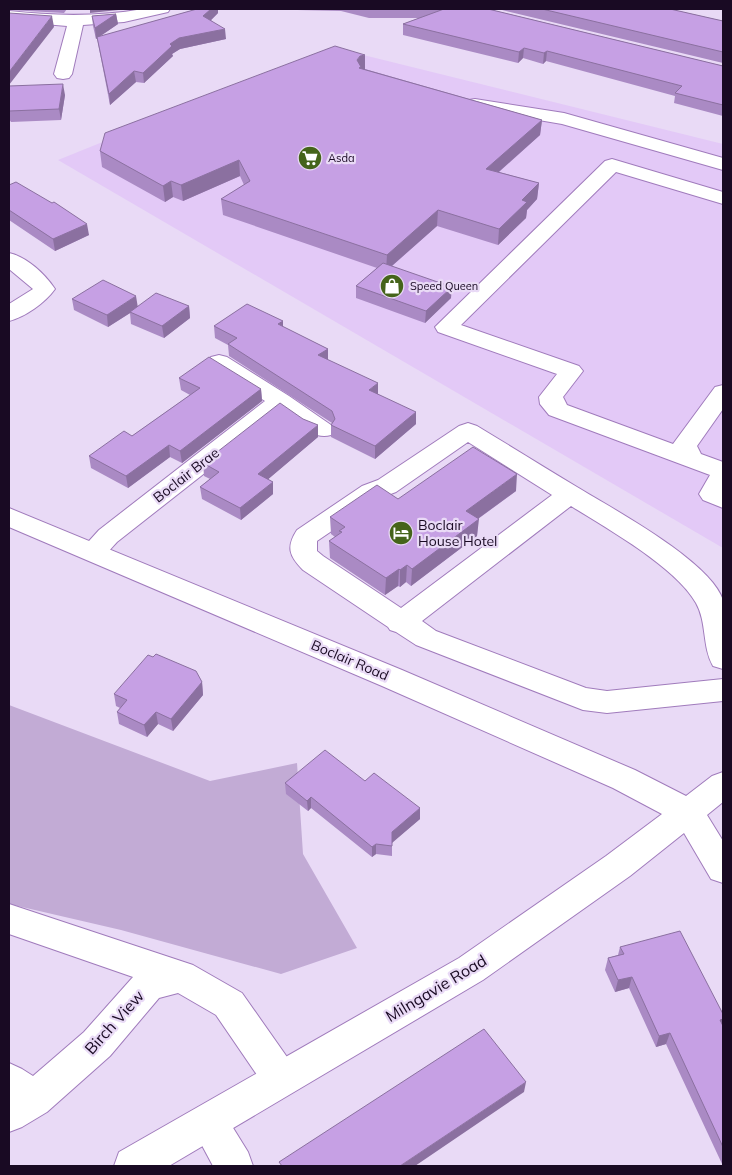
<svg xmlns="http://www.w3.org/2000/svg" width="732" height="1175" viewBox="0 0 732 1175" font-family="Mulish,sans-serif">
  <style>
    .built { fill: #e3c9f7 }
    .green { fill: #c2abd5 }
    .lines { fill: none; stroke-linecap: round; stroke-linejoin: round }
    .minor-casing { stroke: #a07bbc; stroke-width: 2 }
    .major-casing { stroke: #a07bbc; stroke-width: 2 }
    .minor { fill: #fff; fill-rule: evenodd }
    .major { fill: #fff; fill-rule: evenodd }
    .wall { fill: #aa8ac4 }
    .shaded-wall { fill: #8b70a0 }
    .building { fill: #c6a0e4; stroke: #8b70a0 }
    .labels { text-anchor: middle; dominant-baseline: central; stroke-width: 4.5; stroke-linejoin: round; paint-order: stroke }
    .far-poi-label { font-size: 11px; fill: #190a23; stroke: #e9daf6; text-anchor: start }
    .street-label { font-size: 14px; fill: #190a23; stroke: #e9daf6 }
    .poi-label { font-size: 14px; fill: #190a23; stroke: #e9daf6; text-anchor: start }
    .near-street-label { font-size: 16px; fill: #190a23; stroke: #e9daf6 }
  </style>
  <rect width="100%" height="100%" fill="#e9daf6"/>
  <!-- built -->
  <path class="built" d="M335,48L723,144V548L58,160Z"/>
  <!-- green -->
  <path class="green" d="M9,705L210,781L297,763L303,854L357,948L281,974L121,930L9,904Z"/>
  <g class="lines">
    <!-- minor casing -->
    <g class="minor-casing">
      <path id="minor" d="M143,9H170L168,12L124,22L83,25L72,74L69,78L63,79L57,78L54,74L67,26L9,21V11C54,16 98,17 143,9Z
        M475,99L564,113L723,158V170L562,124L469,108L466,104L469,100Z
        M612,159L723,192V204L616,172L461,325L579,366L583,371L563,397L567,405L673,444L715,387L723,385V409L697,446L701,454L723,462V508L703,500L699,494L710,475L549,415L540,404L539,397L557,374L438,332L435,327L605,161Z
        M9,253C27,257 45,274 55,289C45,303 25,317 9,321V304L33,289L9,269Z
        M219,355L227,357L289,396L331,425L334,430L331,435C312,440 296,423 281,413L117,542C106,554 101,563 84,558L80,551L99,530L265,401L211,367L207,362L211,357Z
        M468,423L477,426C510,446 544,467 577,487C613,509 710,561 723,600C726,612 723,654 723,669L713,666C702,647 707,622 696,603C676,567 606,528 571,506L422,621L436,631L586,688L607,691L723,679V701L607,713L583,710L416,645L396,632L390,630L388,627L303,570C289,556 286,547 297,530L362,486L378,480L459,426ZM468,442L552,495L401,608L323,556L317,551V541L380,498L396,492Z
        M9,904L193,965L242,993L294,1067L299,1079L294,1091L281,1097L268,1091L216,1015L178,993L159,998L110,1056L47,1112L22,1127L9,1132V1063L22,1069L33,1076L84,1032L133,977L9,934Z
        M209,1105L222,1110L248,1152L253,1166H213L190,1123L196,1110Z"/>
    </g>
    <!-- major casing -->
    <g class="major-casing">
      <path id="major" d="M9,508L402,670L635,770L686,796L712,776L723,772V802L707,815L723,841V883L711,879L684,833L630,876L483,980L169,1166H114L119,1152L459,958L606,856L662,814L613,788L382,686L9,527Z"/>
    </g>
    <!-- minor -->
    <use href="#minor" class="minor"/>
    <!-- major -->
    <use href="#major" class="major"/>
  </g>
  <!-- wall -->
  <path class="wall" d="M9,9H67L64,13L9,10Z
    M197,9H218V13L211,20L226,39L180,49L172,54L173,56L144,83L136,82L110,105L97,38L96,39L93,26L92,16L116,14L118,24L99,37Z
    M253,9H488L723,66V116L674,103L675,96L546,61L543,64L523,58L518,63L403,35V24L419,18H369L341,11Z
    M498,9H670L723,21V63Z
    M365,69L542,120L540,135L499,172L539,183L537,199L527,210L526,218L498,245L437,226L392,266L451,298L425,323L356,298V286L377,268L223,215L221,199L244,185L240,176L183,201L173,197L165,202L102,167L100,151Z
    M9,86L65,95L61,120L11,122L9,119Z
    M9,185L52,203L89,235L55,251L9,220Z
    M72,299L138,306H189L190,318L164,338L131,324L130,313L108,327L74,310Z
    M283,321V327L328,349V360L378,394L416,424L375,459L331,437V425L332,423L229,356L228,345L215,338L214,326Z
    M179,378L261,389L262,401L182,463L170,457L128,488L91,468L89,456L132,436L190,395L181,390Z
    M303,419L318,437L268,479L273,482V494L241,520L202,499L200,487L210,479L204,476L203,463Z
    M516,491L478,519L477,536L411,586L406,582L400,587L398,586L385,595L330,558L329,541L335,537L331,534L330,517L398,499Z
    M202,682L203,695L173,731L158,724L147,737L119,724L117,712L120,708L116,706L114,694Z
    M365,781L420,819L392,842V856L376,854L372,857L311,808L308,811L286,794L285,783Z
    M620,947L723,1014V1166L666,1044L656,1047L629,988L615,992L605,970L608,958L618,955Z"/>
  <!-- shaded-wall -->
  <path class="shaded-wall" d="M90,9H128L90,13Z
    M211,9H218V13L204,27L203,16Z
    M116,14L118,24L96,39L95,28Z
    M52,16L54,27L9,85V72Z
    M225,29L226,39L180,49L172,54L173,56L144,83L143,73L170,44L179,38Z
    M524,48L523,58L518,63L519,52Z
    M547,51L546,61L543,64L544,53Z
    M365,55V70L358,75L357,60L360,56Z
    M134,71L136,82L110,105L109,94Z
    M63,84L65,95L61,120L59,109Z
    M542,120L540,135L485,184L486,169Z
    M239,160L240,176L183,201L181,185Z
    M171,181L173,197L165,202L163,186Z
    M539,183L537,199L527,210L526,218L498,245L499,229L522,200Z
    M438,210L437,226L386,271L387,255Z
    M87,224L89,235L55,251L53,239Z
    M452,287L451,298L425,323L426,311Z
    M136,296L138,308L108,327L107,315Z
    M189,306L190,318L164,338L162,326Z
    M283,321V333L278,324Z
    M328,349V361L318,355Z
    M378,383V395L369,390Z
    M261,389L262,401L182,463L180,451Z
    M416,412V424L375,459V446Z
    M318,425V437L259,487L258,474Z
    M169,445L170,457L128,488L126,476Z
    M517,474L516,491L465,528L466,511Z
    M273,482V494L241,520L240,508Z
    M479,519L477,536L411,586L412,569Z
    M407,565L406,582L400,587V570Z
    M399,569L398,586L385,595L386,578Z
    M202,682L203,695L173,731L171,719Z
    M156,712L158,724L147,737L144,725Z
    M311,797V808L308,811L307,801Z
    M420,808V819L392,843V832Z
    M376,844V854L372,857V847Z
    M632,977L629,988L615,992L618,980Z
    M723,1019V1024L721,1029L720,1020Z
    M670,1033L666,1044L656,1047L659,1036Z
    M526,1082L524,1092L415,1166H400Z"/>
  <!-- building -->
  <path class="building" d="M197,9H211L203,16L225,29L179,38L170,44L172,46L143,73L134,71L109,94L97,37Z
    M444,9H488L723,66V105L675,93L682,86L547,51L544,53L524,48L519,52L403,24Z
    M542,9H670L723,21V52Z
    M9,13L52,16L9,72Z
    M116,14L95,28L92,16Z
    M335,46L365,55L360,56L357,60L361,67L359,68L542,120L486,169L539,183L522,200L527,202L499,229L438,210L387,255L221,199L250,181L239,160L181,185L171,181L163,186L100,151L105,133Z
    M63,84L59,109L9,111V86Z
    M16,182L52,203L54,202L87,224L53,239L9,210V185Z
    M383,263L452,287L426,311L356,286Z
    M103,280L136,296L107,315L72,299Z
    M156,293L189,306L162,326L130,312Z
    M247,304L283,321L278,324L328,349L318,355L378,383L369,390L416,412L375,446L331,425L335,419L332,411L228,344L237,338L214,326Z
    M209,357L261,389L180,451L169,445L126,476L89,456L124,431L132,436L200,388L179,378Z
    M280,403L303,419L318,425L258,474L273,482L240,508L200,487L219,472L203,463Z
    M473,447L517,474L466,511L479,519L412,569L407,565L400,570L399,569L386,578L329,541L342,532L339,531L345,527L330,517L377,485L398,499Z
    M156,654L196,671L202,682L171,719L156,712L144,725L117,712L127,700L114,694L148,655L153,657Z
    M325,750L365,781L374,773L420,808L392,832V846L376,844L372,847L311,797L307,801L285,783Z
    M680,931L723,1014V1019L720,1020L723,1026V1147L670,1033L659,1036L632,977L618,980L608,958L624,954L620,947Z
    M484,1029L526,1082L400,1166H282L279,1162Z"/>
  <!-- icons -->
  <defs>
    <g id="supermarket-disc" transform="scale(1.25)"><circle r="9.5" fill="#45641a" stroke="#e9daf6"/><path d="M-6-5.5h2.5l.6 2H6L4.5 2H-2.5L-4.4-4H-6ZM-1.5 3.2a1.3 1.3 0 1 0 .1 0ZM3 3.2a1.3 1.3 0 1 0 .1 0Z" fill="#fff"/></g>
    <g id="shop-disc" transform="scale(1.25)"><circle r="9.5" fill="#45641a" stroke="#e9daf6"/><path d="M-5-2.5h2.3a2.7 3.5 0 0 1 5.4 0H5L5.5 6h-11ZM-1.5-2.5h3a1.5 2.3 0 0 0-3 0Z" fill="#fff"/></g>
    <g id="hotel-disc" transform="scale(1.25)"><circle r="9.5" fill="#45641a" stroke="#e9daf6"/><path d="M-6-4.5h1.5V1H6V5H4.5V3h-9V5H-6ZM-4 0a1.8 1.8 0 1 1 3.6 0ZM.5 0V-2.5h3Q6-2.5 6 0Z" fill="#fff"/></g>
  </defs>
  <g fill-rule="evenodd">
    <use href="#supermarket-disc" x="310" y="158"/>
    <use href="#shop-disc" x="392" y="286"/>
    <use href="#hotel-disc" x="401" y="533"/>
  </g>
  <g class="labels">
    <!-- far-poi labels -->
    <g class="far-poi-label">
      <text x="328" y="158">Asda</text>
      <text x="410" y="286">Speed Queen</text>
    </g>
    <!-- street labels -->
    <g class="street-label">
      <text transform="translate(186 475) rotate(-38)">Boclair Brae</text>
      <text transform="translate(350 660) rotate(23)">Boclair Road</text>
    </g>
    <!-- poi labels -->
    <g class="poi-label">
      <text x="418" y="525">Boclair<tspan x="418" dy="16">House Hotel</tspan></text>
    </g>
    <!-- near-street labels -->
    <g class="near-street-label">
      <text transform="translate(436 988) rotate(-31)">Milngavie Road</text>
      <text transform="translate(114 1022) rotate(-48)">Birch View</text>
    </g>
  </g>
  <!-- border -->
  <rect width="732" height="1175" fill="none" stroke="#190a23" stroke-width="20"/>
</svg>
